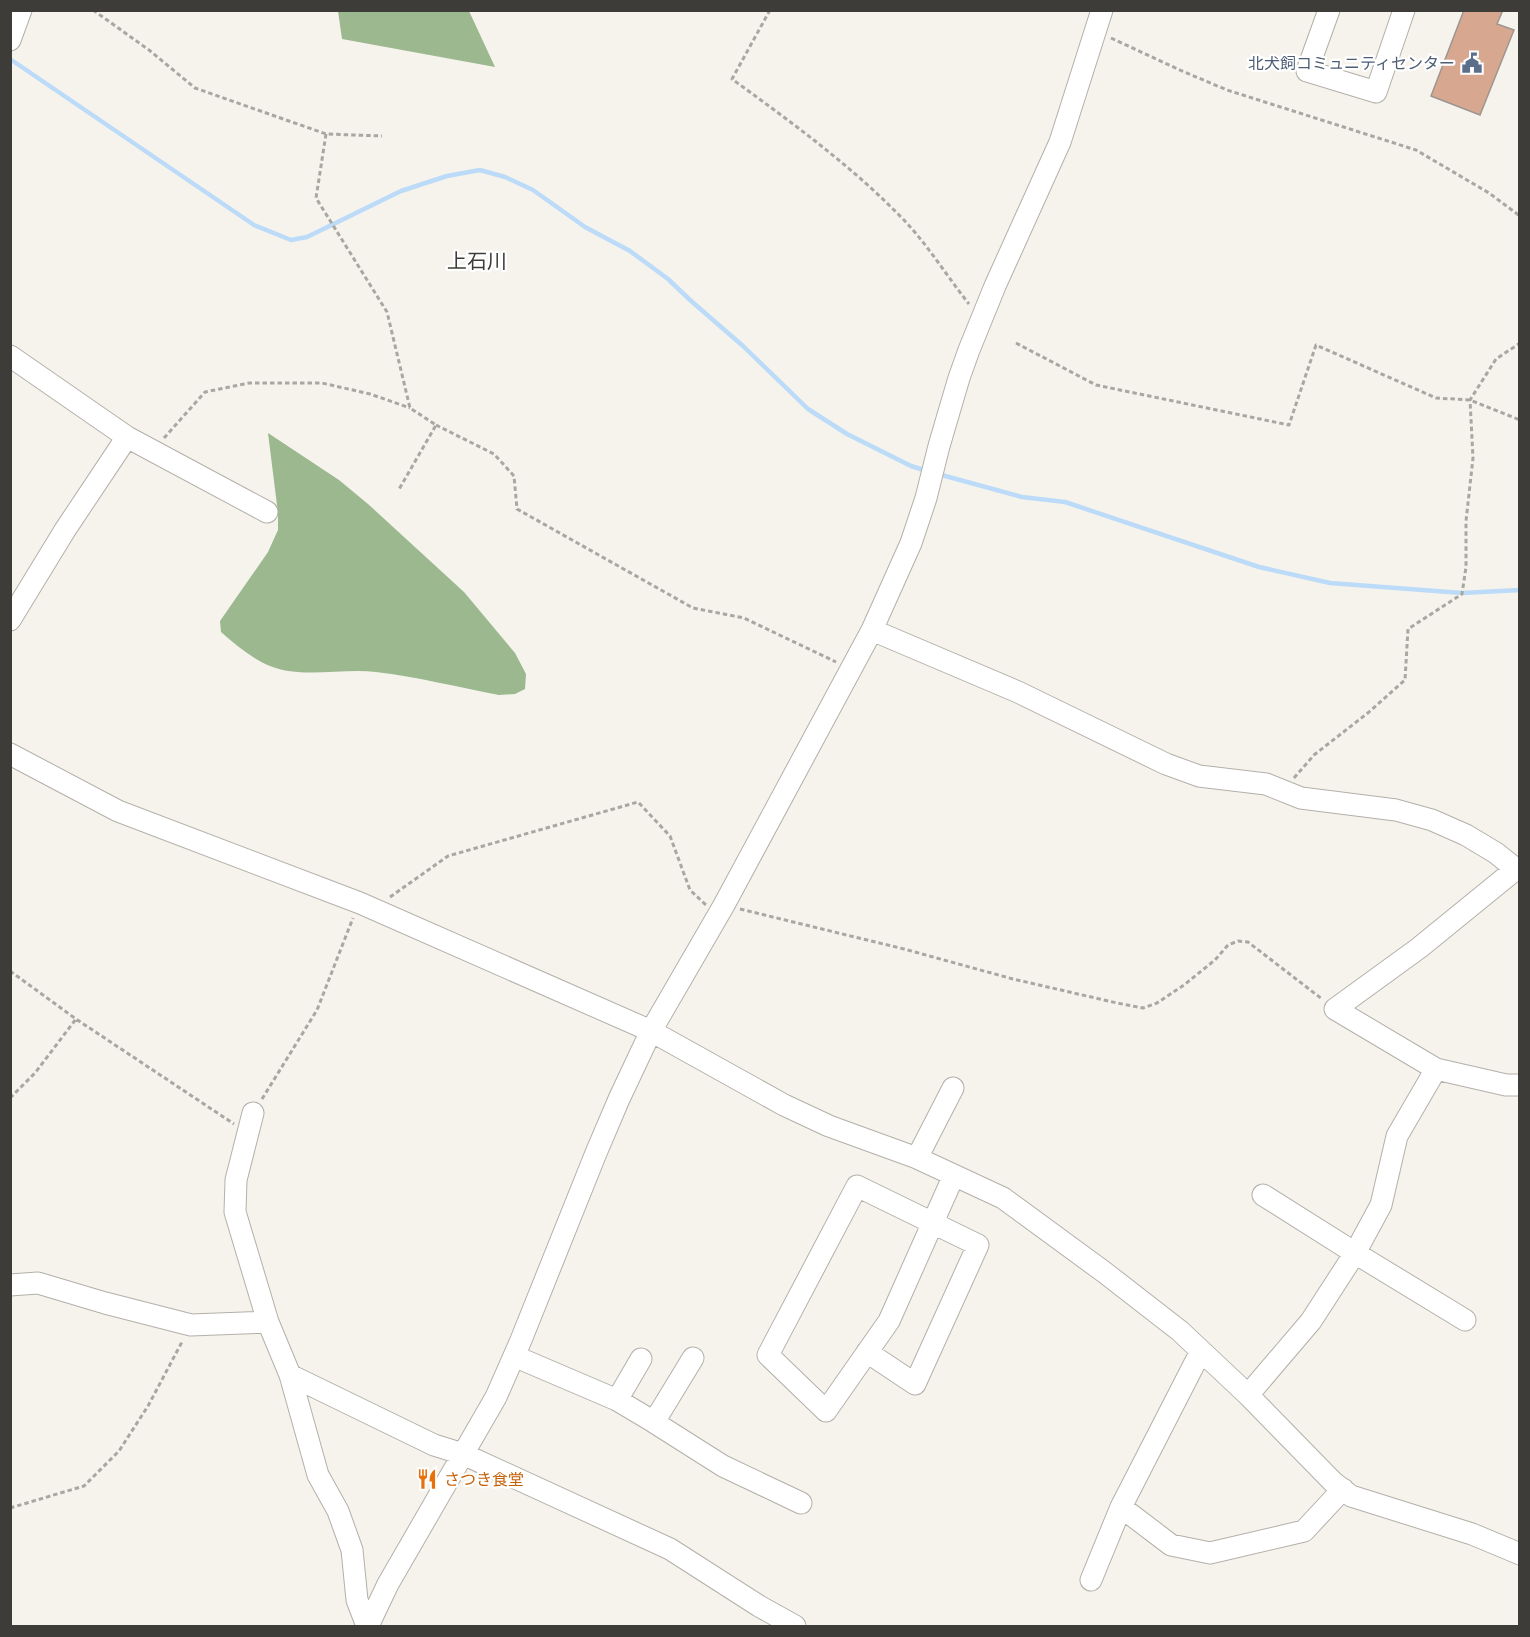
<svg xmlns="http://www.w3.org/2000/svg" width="1530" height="1637" viewBox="0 0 1530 1637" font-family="'Crimson Pro','Noto Sans JP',serif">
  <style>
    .forest { fill: #9bb88f }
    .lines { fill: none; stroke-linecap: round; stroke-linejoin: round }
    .stream { stroke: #bcdbf8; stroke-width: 4.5 }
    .building { fill: #d7a88f; stroke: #9c9591; stroke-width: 1.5 }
    .minor-casing { stroke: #b3b0aa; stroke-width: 23 }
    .path { stroke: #a9a7a2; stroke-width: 3; stroke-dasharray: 4.5 3; stroke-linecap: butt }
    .minor { stroke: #fff; stroke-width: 21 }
    .labels { text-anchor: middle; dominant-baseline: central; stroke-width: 4.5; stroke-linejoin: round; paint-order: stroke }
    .service-label { font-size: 16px; fill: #4e5e75; stroke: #fff; text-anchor: end }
    .food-label { font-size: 16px; fill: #c56008; stroke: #fff; text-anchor: start }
    .quarter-label { font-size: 20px; fill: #3d3c39; stroke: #fff }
  </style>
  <rect width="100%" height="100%" fill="#f6f3ec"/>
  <!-- forest -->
  <path class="forest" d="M338,11H469L495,67L342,39Z
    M268,433L339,480L368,504L464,592L515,653L526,674L525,689L515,694L499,695C458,687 417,677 376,672C342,668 302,679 270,666C251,658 236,645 221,632L220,621L268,552L278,530V513Z"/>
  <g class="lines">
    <!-- stream -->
    <path class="stream" d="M10,59L254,225L291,240L307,237L401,191L447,176L480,170L505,177L533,190L585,227L630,251L668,279L690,300L743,346L808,409L847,434L911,466L927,471
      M938,474L1022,497L1065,502L1259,567L1330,583L1462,593L1520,590"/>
  </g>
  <!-- building -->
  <path class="building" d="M1464,10H1503L1497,24L1514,30L1480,115L1431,96Z"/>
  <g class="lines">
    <!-- minor casing -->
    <g class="minor-casing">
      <path id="minor" d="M1329,10L1307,71L1376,92L1404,10
        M10,40L21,10
        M10,356L127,437L65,530L10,620
        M127,437L267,512
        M872,630L1018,692L1166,764L1199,776L1266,784L1301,798L1396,810L1432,820L1466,835L1496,853L1516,869L1419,948L1335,1009L1436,1069
        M10,754L118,811L360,903L651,1031L784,1105L829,1126L917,1158L1003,1198L1104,1272L1180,1331L1248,1395L1333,1482L1351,1496L1472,1534L1520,1554
        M253,1113L236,1180L235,1212L268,1322L290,1375L318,1475L338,1511L352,1550L357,1600L367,1626
        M917,1158L953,1088
        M10,1285L38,1283L105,1303L191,1325L268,1322
        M1465,1320L1355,1253L1381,1205L1397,1136L1436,1069L1506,1085H1520
        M1201,1351L1121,1507L1171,1545L1210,1553L1304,1531L1343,1489
        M867,1352L915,1384L978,1245L857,1186L768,1355L826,1411L889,1321L954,1175
        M514,1356L617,1400L654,1422L693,1358
        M290,1375L434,1445L463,1454L670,1549L759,1606L795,1626
        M1248,1395L1311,1321L1355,1253L1263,1195
        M617,1400L641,1359
        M652,1421L723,1466L801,1503
        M1091,1580L1121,1507
        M368,1626L388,1584L496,1397L521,1340L596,1153L619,1099L651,1031L724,905L872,630L911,543L926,498L939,446L959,378L969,350L995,286L1060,142L1102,10"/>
    </g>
    <!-- path -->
    <path class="path" d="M93,10L149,50L195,88L326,134L382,136
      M770,10L732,79C791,122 849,164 900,216C926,242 946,275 969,304
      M1111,38L1182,71L1227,90L1416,150L1489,193L1520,216
      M326,134L316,198L387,312L410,408L436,425L398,491
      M1016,343L1096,385L1289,425L1316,345L1436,398L1470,400L1520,420
      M436,425L494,454L514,476L517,509L693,608L744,618L836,662
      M164,438L205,392L249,383H322L370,394L410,408
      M1294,778L1314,755L1369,712L1405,680L1408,629L1462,594L1466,567V521L1473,458L1470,400L1496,359L1520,343
      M390,897L448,856L638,802L670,836L690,890L706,905
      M740,909L904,949L1013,979L1117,1003L1143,1008L1157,1003L1184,985L1215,960L1228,945L1238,941L1248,942L1322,999
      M10,971L76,1019L234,1124
      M10,1098L35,1073L76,1019
      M262,1099L317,1010L353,918
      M10,1508L84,1486L119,1451L148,1406L183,1340"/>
    <!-- minor -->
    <use href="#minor" class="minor"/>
  </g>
  <!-- icons -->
  <defs>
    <g id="civic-bare" transform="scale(1.62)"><path d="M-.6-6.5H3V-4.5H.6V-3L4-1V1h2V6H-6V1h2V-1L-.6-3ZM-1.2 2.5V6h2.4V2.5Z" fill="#5c6f8a" stroke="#fff" stroke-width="2.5" paint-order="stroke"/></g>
    <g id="restaurant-bare" transform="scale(1.62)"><path d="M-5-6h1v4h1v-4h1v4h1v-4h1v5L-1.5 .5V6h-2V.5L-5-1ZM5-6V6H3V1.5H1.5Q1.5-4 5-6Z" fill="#e8710a" stroke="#fff" stroke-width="2.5" paint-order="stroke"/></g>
  </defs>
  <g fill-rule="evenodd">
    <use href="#civic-bare" x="1472" y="63"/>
    <use href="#restaurant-bare" x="427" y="1479"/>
  </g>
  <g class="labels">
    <!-- service labels -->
    <g class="service-label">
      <text x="1455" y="63">北犬飼コミュニティセンター</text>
    </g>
    <!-- food labels -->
    <g class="food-label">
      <text x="444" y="1479">さつき食堂</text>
    </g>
    <!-- quarter labels -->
    <g class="quarter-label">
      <text x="477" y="261">上石川</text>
    </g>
  </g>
  <!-- border -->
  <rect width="1530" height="1637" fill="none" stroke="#3d3c39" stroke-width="24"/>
</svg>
